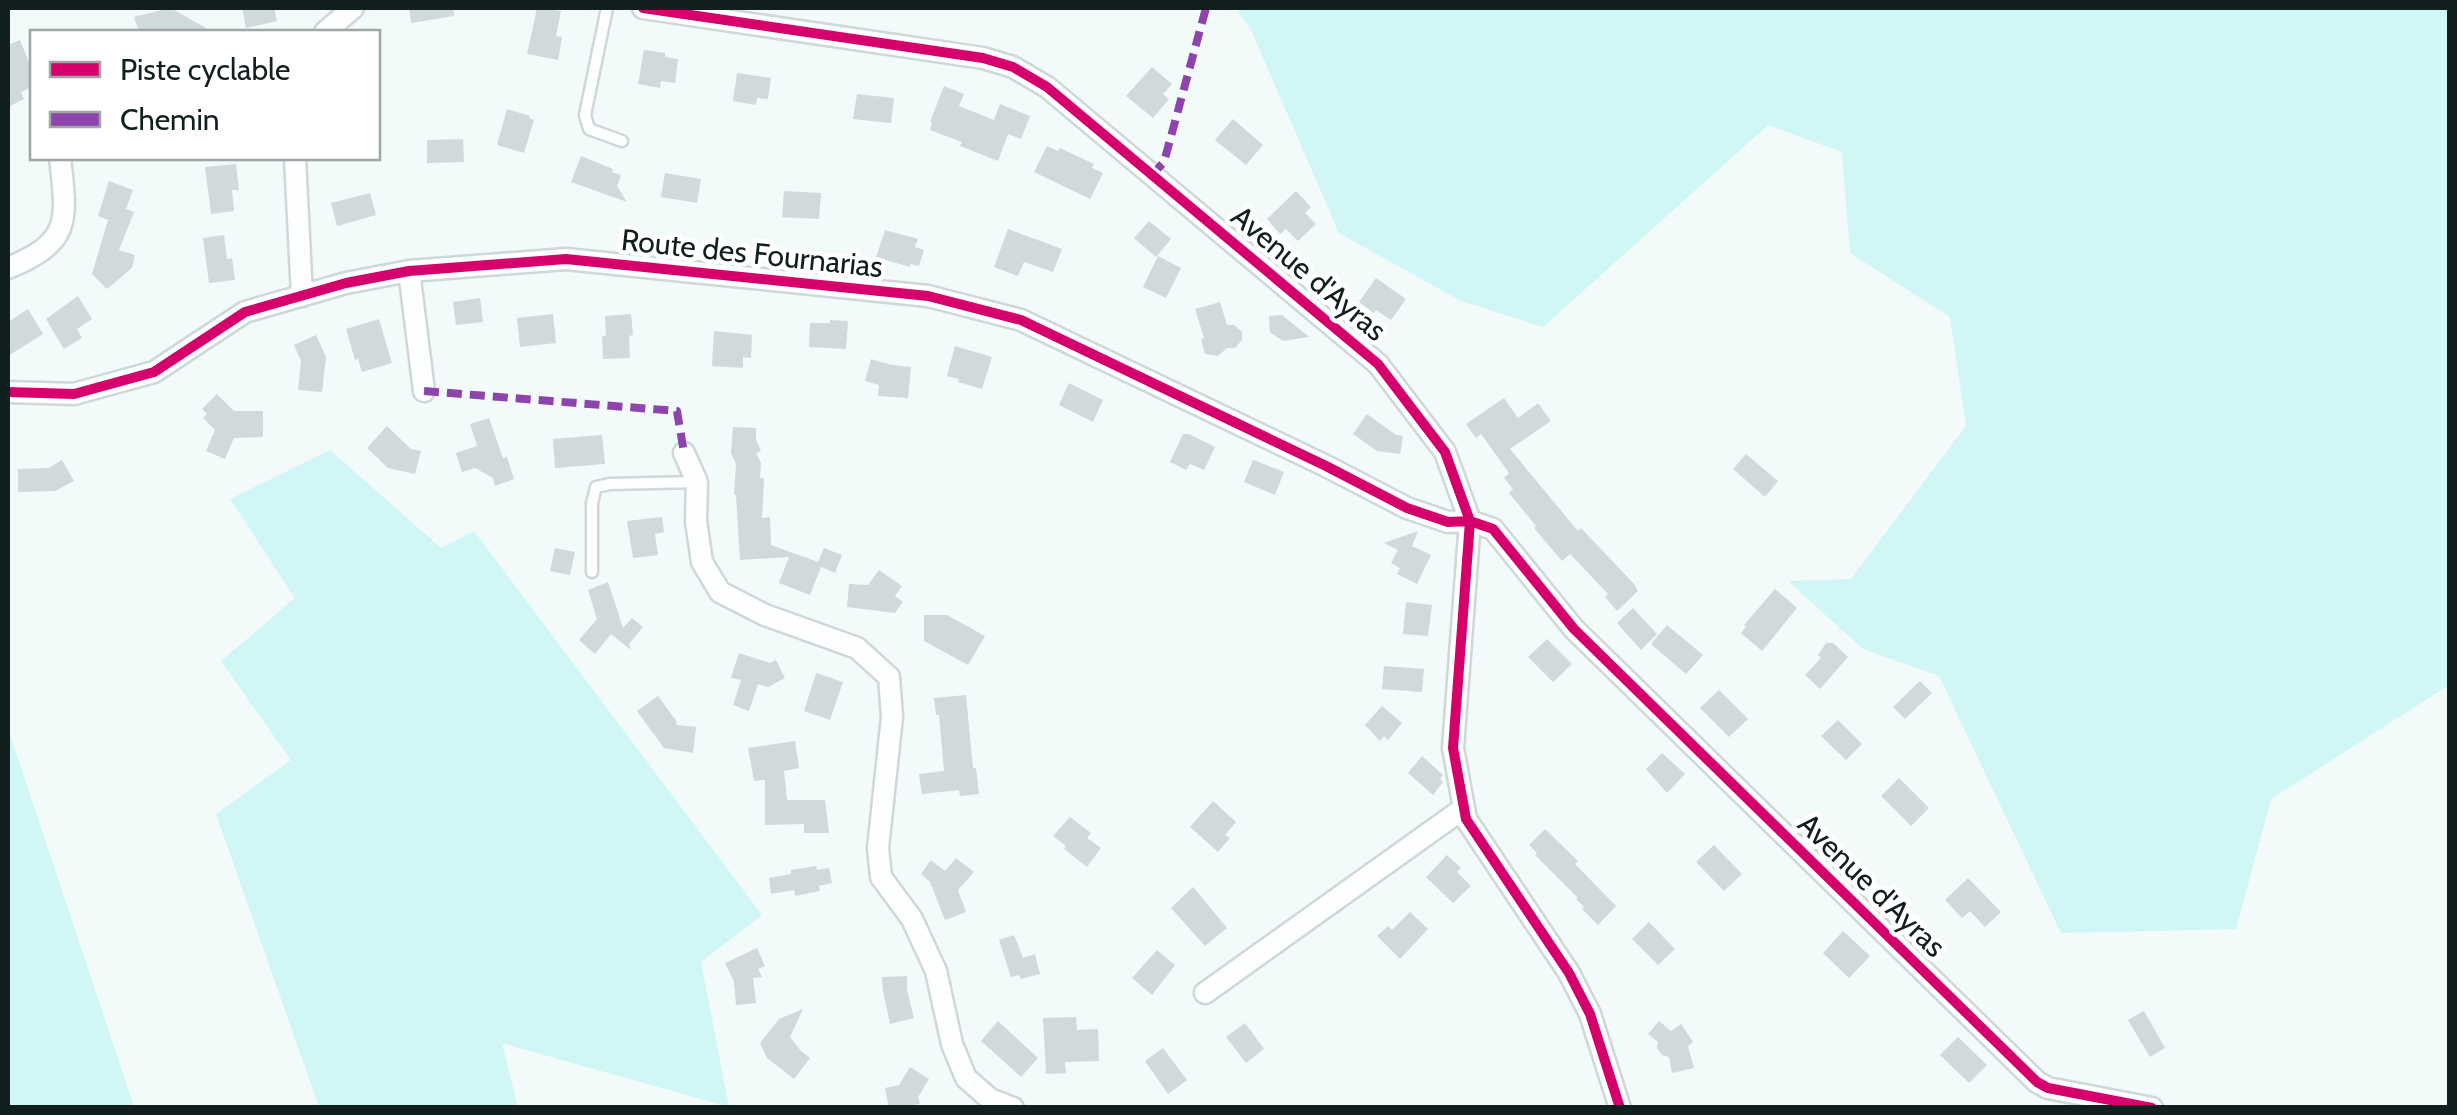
<svg xmlns="http://www.w3.org/2000/svg" width="2457" height="1115" viewBox="0 0 2457 1115" font-family="Cabin,sans-serif">
  <style>
    .green { fill: #d0f6f6 }
    .building { fill: #d0dada }
    .lines { fill: none; stroke-linecap: round; stroke-linejoin: round }
    .service-casing { stroke: #ced8d8; stroke-width: 15 }
    .minor-casing { stroke: #ced8d8; stroke-width: 25 }
    .service { stroke: #fdfefe; stroke-width: 10 }
    .minor { stroke: #fdfefe; stroke-width: 20 }
    .quiet { stroke: #8e44ad; stroke-width: 8; stroke-dasharray: 15 8; stroke-linecap: butt }
    .cycleway-casing { stroke: #fff; stroke-width: 16 }
    .cycleway { stroke: #d6006c; stroke-width: 10 }
    .labels { text-anchor: middle; dominant-baseline: central; stroke-width: 9; stroke-linejoin: round; paint-order: stroke }
    .street-label { font-size: 30px; fill: #111f1f; stroke: #fff }
  </style>
  <rect width="100%" height="100%" fill="#f2fafa"/>
  <!-- green -->
  <path class="green" d="M1236,8H2449V685L2271,799L2236,929L2061,933L1939,676L1863,649L1788,581L1851,579L1966,426L1950,317L1850,253L1842,152L1768,125L1543,327L1461,301L1339,233L1251,30Z
    M330,450L441,548L474,531L762,915L701,962L729,1107L502,1043L518,1107H319L216,814L291,760L221,661L295,598L230,499Z
    M8,729L134,1107H8Z"/>
  <!-- building -->
  <path class="building" d="M170,8L176,11L213,32H139L134,17Z
    M242,8H274L277,21L246,28Z
    M409,8H453L454,16L411,23Z
    M537,8L561,11L556,36L562,37L558,60L527,54Z
    M20,40L32,70V87L21,92L24,99L8,107V45Z
    M644,50L665,53V57L678,59L675,83L661,81L660,88L638,84Z
    M1152,67L1172,84L1163,94L1169,99L1153,118L1126,96Z
    M737,73L771,78L768,99L757,98L756,105L733,101Z
    M944,86L964,94L959,106L994,120L1000,104L1030,116L1021,139L1008,134L998,161L960,146L962,142L930,130L932,123L930,122Z
    M857,94L894,98L891,123L853,119Z
    M507,109L530,116L529,118L534,120L524,153L497,145Z
    M1233,119L1263,145L1246,165L1215,140Z
    M463,139L464,162L427,163V140Z
    M1047,146L1058,151L1060,148L1094,164L1092,168L1103,173L1090,199L1034,172Z
    M581,156L613,169L612,172L621,175L617,186L627,202L571,182Z
    M236,164L239,190H232L234,211L211,214L205,167Z
    M665,173L701,179L697,203L661,197Z
    M109,181L133,190L126,209L134,212L119,250L135,255L132,268L107,289L92,274L108,220L98,216Z
    M784,191L821,193L819,219L782,217Z
    M1296,191L1311,207L1305,213L1316,224L1298,241L1286,229L1280,234L1267,219Z
    M370,193L376,215L337,226L331,203Z
    M1149,221L1171,239L1156,257L1134,238Z
    M1008,229L1062,249L1053,272L1024,262L1018,276L994,267Z
    M885,230L918,239L915,247L924,250L919,266L910,264V267L876,257Z
    M224,235L227,259L232,258L235,280L209,283L203,238Z
    M1158,256L1181,268L1166,298L1143,287Z
    M1376,278L1406,299L1391,320L1376,310L1374,313L1359,302Z
    M78,296L92,319L77,329L82,338L64,349L46,319Z
    M480,298L483,322L456,325L453,302Z
    M1220,302L1227,325H1234L1242,332V340L1235,348H1227L1218,356L1205,354L1201,339L1204,338L1195,309Z
    M28,309L43,334L8,356V322Z
    M553,314L556,343L520,347L517,318Z
    M631,314L633,335L629,336L630,358L603,359L602,336H606L605,316Z
    M1282,315L1309,337L1283,341L1270,332L1269,316Z
    M379,319L392,363L362,372L358,359L355,360L346,329Z
    M830,320L848,321L846,349L809,347L810,323H830Z
    M714,331L752,335L751,358L743,357V368L712,366Z
    M316,335L326,357L322,392L298,390L301,361L294,345Z
    M955,346L992,357L982,389L958,382L959,379L947,376Z
    M871,359L892,365L911,367L908,398L878,396L879,385L865,381Z
    M1069,383L1103,400L1093,422L1059,405Z
    M217,394L234,411H263V437L234,438L225,459L206,451L215,430L203,418L207,414L202,409Z
    M1504,398L1518,418L1538,403L1551,421L1510,449L1578,531L1581,528L1634,584L1638,591L1617,611L1605,597L1608,594L1570,554L1562,561L1534,528L1536,526L1509,493L1513,489L1504,478L1509,473L1481,434L1476,438L1466,424Z
    M1367,414L1396,435L1403,436L1400,454L1377,451L1353,434Z
    M489,418L503,458L507,457L514,479L495,486L493,478L475,468L462,472L456,453L477,446L470,424Z
    M387,426L411,449L421,451L415,474L388,468L367,448Z
    M733,427L756,428V440L761,451L756,453L761,463L760,478H764L762,518L770,517L771,545L818,562L824,548L842,555L835,573L821,567L810,595L779,583L789,557L740,560L736,495L734,494L736,464L731,453Z
    M1183,434H1189L1215,447L1204,470L1190,464L1186,470L1170,462Z
    M602,435L605,464L555,468L553,439Z
    M1746,454L1778,481L1765,497L1733,469Z
    M62,460L74,481L55,491L18,492V469L49,468Z
    M1253,460L1284,472L1275,495L1244,482Z
    M662,517L664,532L655,534L658,555L633,558L627,521Z
    M1418,531L1412,546L1431,555L1417,584L1397,574L1400,568L1391,563L1398,550L1384,543Z
    M555,548L575,552L570,575L550,571Z
    M879,570L902,586L895,596L903,602L895,613L847,607L849,584L868,585Z
    M608,582L623,628L632,618L643,627L629,644L631,650L611,634L595,654L579,640L597,619L588,590Z
    M1775,589L1797,608L1762,651L1741,633L1746,627L1744,625Z
    M1406,602L1432,605L1428,636L1403,634Z
    M1633,608L1657,634L1641,650L1617,623Z
    M924,615H947L985,636L968,665L924,641Z
    M1667,625L1703,655L1686,674L1651,644Z
    M1547,639L1572,664L1553,682L1528,657Z
    M1826,643H1833L1848,657L1820,689L1805,675L1821,658L1818,655Z
    M739,653L770,663L776,660L785,678L768,687L758,684L749,711L733,705L741,680L731,678Z
    M1384,666L1424,669L1422,692L1382,689Z
    M816,673L843,682L830,720L804,711Z
    M1920,681L1932,693L1905,719L1893,707Z
    M1719,690L1748,719L1729,737L1700,708Z
    M966,695L973,768H976L979,794L960,796L959,790L922,794L919,774L944,771L939,715H936L934,698Z
    M658,696L677,722L676,725L696,727L693,753L664,748L637,711Z
    M1382,706L1402,723L1388,740L1384,736L1380,741L1365,725Z
    M1838,720L1862,744L1846,760L1821,736Z
    M795,741L799,768L784,771L787,800H825L829,833H804V824L765,825V780L754,781L748,748Z
    M1662,753L1685,774L1667,793L1646,769Z
    M1422,756L1443,775L1440,779L1443,782L1433,795L1408,773Z
    M1899,778L1929,808L1911,826L1881,796Z
    M1213,801L1236,822L1225,835L1230,838L1218,852L1190,827Z
    M1070,817L1091,833L1087,838L1101,848L1087,867L1064,849L1066,846L1053,836Z
    M1545,829L1578,861L1575,864L1616,906L1598,925L1582,909L1584,907L1576,899L1578,898L1535,855L1537,853L1529,845Z
    M1714,845L1742,874L1724,891L1696,862Z
    M1447,855L1461,868L1457,872L1471,886L1453,903L1426,877Z
    M956,858L974,872L958,890L966,912L945,920L930,882L921,874L931,860L945,871Z
    M816,866L817,870L829,868L832,883L819,886L820,891L795,896L794,890L771,894L769,878L791,874V870Z
    M1968,878L2001,912L1985,927L1970,911L1962,918L1945,900Z
    M1193,887L1227,928L1205,946L1171,908Z
    M1410,912L1428,929L1400,959L1377,936L1388,926L1392,930Z
    M1649,922L1675,949L1658,965L1632,939Z
    M1843,931L1870,956L1849,978L1823,953Z
    M1014,935L1023,958L1035,954L1040,974L1021,979L1019,975L1011,977L999,940Z
    M757,948L765,966L758,969L762,977L753,978L756,1003L736,1005L734,981L725,963Z
    M1157,950L1175,965L1152,995L1132,978Z
    M907,976V990L914,1018L890,1024L883,991L882,977Z
    M803,1009L790,1037L800,1050L810,1058L794,1079L767,1058L760,1043L779,1019Z
    M2144,1011L2165,1048L2150,1057L2128,1020Z
    M1076,1017L1077,1030L1098,1029L1099,1061L1065,1062L1066,1073L1046,1074L1043,1018Z
    M998,1021L1038,1058L1021,1077L981,1041Z
    M1659,1021L1671,1031L1681,1024L1693,1042L1688,1046L1694,1068L1672,1073L1669,1057L1662,1055L1657,1048L1658,1042L1648,1034Z
    M1245,1023L1264,1049L1246,1063L1226,1037Z
    M1958,1037L1987,1065L1969,1083L1940,1055Z
    M1163,1048L1187,1080L1168,1094L1145,1061Z
    M910,1067L929,1079L918,1097L920,1104L889,1108L885,1088L899,1085Z"/>
  <g class="lines">
    <!-- service casing -->
    <g class="service-casing">
      <path id="service" d="M607,8L585,115L589,129L622,141
        M592,572V503L596,487L610,484L697,482"/>
    </g>
    <!-- minor casing -->
    <g class="minor-casing">
      <path id="minor" d="M643,8L983,58L1013,67L1047,87L1378,364L1445,452L1470,521L1453,748L1466,819L1569,973L1590,1014L1620,1108
        M325,32L353,8
        M295,158L302,296
        M8,268C72,242 67,220 60,158
        M409,271L424,391
        M8,392L74,394L154,372L245,312L346,283L409,271L566,259L928,296L1021,320L1326,466L1407,508L1448,522L1470,521L1493,529L1574,629L2037,1082L2048,1088L2152,1108
        M684,453L697,482L696,521L702,562L720,592L765,615L857,648L889,677L892,717L878,848L881,877L912,919L936,971L952,1044L966,1078L990,1099L1013,1108
        M1205,993L1464,808"/>
    </g>
    <!-- service -->
    <use href="#service" class="service"/>
    <!-- minor -->
    <use href="#minor" class="minor"/>
    <!-- quiet -->
    <path class="quiet" d="M1152,175L1164,162L1206,8
      M424,391L677,411L684,453"/>
    <!-- cycleway casing -->
    <g class="cycleway-casing">
      <path id="cycleway" d="M643,8L983,58L1013,67L1047,87L1378,364L1445,452L1470,521L1453,748L1466,819L1569,973L1590,1014L1620,1108
        M8,392L74,394L154,372L245,312L346,283L409,271L566,259L928,296L1021,320L1326,466L1407,508L1448,522L1470,521L1493,529L1574,629L2037,1082L2048,1088L2152,1108"/>
    </g>
    <!-- cycleway -->
    <use href="#cycleway" class="cycleway"/>
  </g>
  <g class="labels">
    <!-- street labels -->
    <g class="street-label">
      <text transform="translate(752 253) rotate(6)">Route des Fournarias</text>
      <text transform="translate(1309 273) rotate(40)">Avenue d'Ayras</text>
      <text transform="translate(1872 885) rotate(44)">Avenue d'Ayras</text>
    </g>
  </g>
  <!-- border -->
  <rect width="2457" height="1115" fill="none" stroke="#111f1f" stroke-width="20"/>
  <!-- legend -->
  <rect x="30" y="30" width="350" height="130" fill="#ffffff" stroke="#a0a5a5" stroke-width="2.5"/>
  <rect x="50" y="62" width="50" height="15" fill="#d6006c" stroke="#a0a5a5" stroke-width="2.5"/>
  <text x="120" y="80" font-size="30" fill="#111f1f">Piste cyclable</text>
  <rect x="50" y="112" width="50" height="15" fill="#8e44ad" stroke="#a0a5a5" stroke-width="2.5"/>
  <text x="120" y="130" font-size="30" fill="#111f1f">Chemin</text>
</svg>
